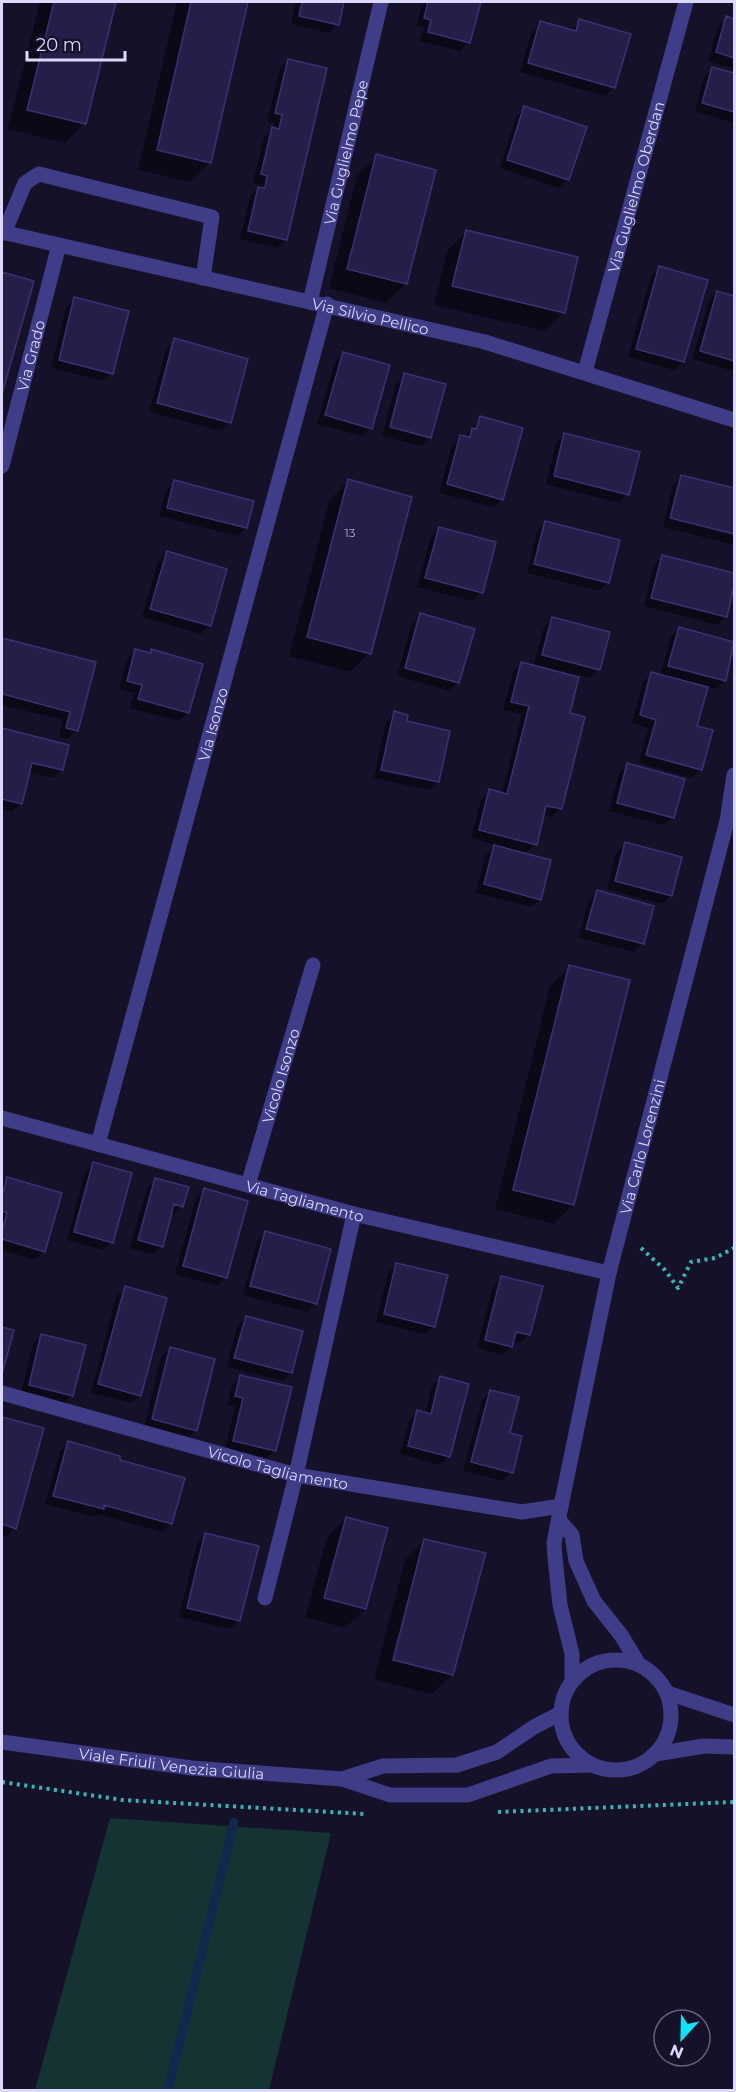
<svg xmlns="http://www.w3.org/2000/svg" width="736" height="2092" viewBox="0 0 736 2092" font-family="Montserrat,sans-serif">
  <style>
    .green { fill: #143331 }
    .shadow { fill: #0007 }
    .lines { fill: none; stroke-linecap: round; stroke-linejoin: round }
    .stream { stroke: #10284e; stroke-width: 9 }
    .building { fill: #261d49; stroke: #3d3075; stroke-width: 1.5 }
    .path { stroke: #33b9b0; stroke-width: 4; stroke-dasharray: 3 4.5; stroke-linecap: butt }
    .minor { stroke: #3f3d87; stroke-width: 15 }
    .labels { text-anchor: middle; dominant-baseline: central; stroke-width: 4.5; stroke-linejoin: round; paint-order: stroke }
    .number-label { font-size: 12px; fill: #afaad1 }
    .street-label { font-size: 15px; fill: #ddd9fe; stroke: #151129 }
  </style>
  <rect width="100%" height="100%" fill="#151129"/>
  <!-- green -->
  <path class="green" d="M110,1818L331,1833L269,2090H35Z"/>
  <!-- shadow -->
  <path class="shadow" d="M40,2H114L84,123L65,143L8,129Z
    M177,2H247L210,162L190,182L138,170Z
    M296,2H343L337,24L329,33L291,24Z
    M427,2H479L469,42L460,51L420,41L424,28L416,26L421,8Z
    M623,2H635L632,4Z
    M725,2H734V5Z
    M726,18L734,20V69L708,61L718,27Z
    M580,21L614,87L605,96L520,72L532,31L541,22L571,31Z
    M288,61L285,240L277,248L240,239L250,197L260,184L253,183L264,137L273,129L275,123L267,122L280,69Z
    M713,68L734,75V123L695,111L704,77Z
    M525,108L568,179L559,188L500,168L516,117Z
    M377,156L406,283L386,303L329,288L357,175Z
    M466,232L564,312L544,331L434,305L447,251Z
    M660,268L706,281L683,362L674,370L628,357L651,276Z
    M2,274L32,282L2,389Z
    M717,292L734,297L733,371L692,359L709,301Z
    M75,299L112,373L103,381L51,368L66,308Z
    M175,340L247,360L230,423L221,431L149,412L166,349Z
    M343,354L371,428L362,436L317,424L335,362Z
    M405,374L430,437L421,446L382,436L396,383Z
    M480,418L502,499L493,507L439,493L452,445L461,436L465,437Z
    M565,434L627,494L619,503L546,484L556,443Z
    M682,477L734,490V545L663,527L673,485Z
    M348,481L369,653L350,672L289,656L329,501Z
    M175,482L246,528L237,536L159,516L166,491Z
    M545,523L608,582L599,591L527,573L537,531Z
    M439,528L481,593L473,601L417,587L431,537Z
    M167,553L209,625L201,634L142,617L158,562Z
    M662,557L734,575L725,617L717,625L644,606L654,565Z
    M420,615L458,683L449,691L397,676L412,623Z
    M553,618L608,633L598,670L590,678L578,675L568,714L560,809L552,817L543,815L535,844L524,855L540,899L531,907L476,893L485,856L496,845L471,838L481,800L489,791L502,794L522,714L503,710L513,673L521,664L564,674L565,672L534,664L544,627Z
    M679,629L734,643L725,680L716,689L707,687L696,727L700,769L692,778L639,763L648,728L632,723L643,682L652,674L660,676L671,637Z
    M2,640L94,663L77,730L68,739L59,737L63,720L2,705Z
    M136,650L149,654L152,651L201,665L187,713L179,721L130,708L134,693L119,689L127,659Z
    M395,713L405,722L438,781L429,790L374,778L386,722Z
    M2,729L67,746L61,769L53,778L29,772L21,803L12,812L2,809Z
    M627,765L673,817L664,825L609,811L619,774Z
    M625,844L671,895L662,904L607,889L616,853Z
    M597,892L652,907L642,944L634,952L579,938L588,901Z
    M570,967L573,1205L554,1224L495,1209L550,986Z
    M94,1164L111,1242L103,1250L67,1240L85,1172Z
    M7,1179L44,1251L35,1260L2,1250V1184Z
    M155,1180L182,1206L174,1214L170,1213L161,1246L153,1254L130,1248L147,1188Z
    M205,1190L225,1277L217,1286L175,1274L196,1198Z
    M265,1233L315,1303L307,1312L243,1295L257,1242Z
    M397,1264L433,1326L425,1334L376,1322L388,1273Z
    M502,1277L529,1334L520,1343L512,1341L511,1347L502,1355L477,1348L493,1286Z
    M125,1288L140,1395L131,1403L91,1393L116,1297Z
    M246,1318L291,1373L282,1381L227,1367L237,1326Z
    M2,1328L12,1331L2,1368Z
    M42,1335L72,1395L64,1404L21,1393L33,1344Z
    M170,1349L196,1430L187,1439L144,1428L161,1357Z
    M241,1376L275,1450L266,1459L225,1449L235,1407L228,1405L232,1385Z
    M441,1378L449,1456L440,1465L400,1454L409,1420L418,1412L425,1414L432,1386Z
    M490,1392L508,1434L511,1472L503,1481L463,1471L482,1401Z
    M2,1418L43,1429L15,1528L6,1536L2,1535Z
    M68,1443L118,1461L171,1523L162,1532L97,1514L94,1517L45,1504L60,1451Z
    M346,1518L386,1529L365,1609L345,1628L305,1617L327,1538Z
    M206,1534L239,1620L230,1629L179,1617L197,1543Z
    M425,1540L452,1675L432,1694L374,1679L405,1560Z"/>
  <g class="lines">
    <!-- stream -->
    <path class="stream" d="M168,2090L234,1822"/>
  </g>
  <!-- building -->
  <path class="building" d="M54,2H116L86,124L27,110Z
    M191,2H248L211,163L157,150Z
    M302,2H344L339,25L299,16Z
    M428,2H481L470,43L428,32L431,20L424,18Z
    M726,16L734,19V58L716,52Z
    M579,19L631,34L615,88L528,63L540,21L576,31Z
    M288,59L327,68L287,240L248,231L258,187L265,188L267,176L261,174L272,127L279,129L282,115L275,113Z
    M712,67L734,73V112L702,103Z
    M524,106L587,127L569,180L507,160Z
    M376,154L436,170L407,284L347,269Z
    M466,230L578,257L565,313L452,286Z
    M659,266L708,280L684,362L636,349Z
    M2,272L34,281L2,394Z
    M717,291L734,296V361L700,351Z
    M74,297L129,311L113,374L59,360Z
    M174,338L248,359L231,423L157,403Z
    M343,352L390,365L372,429L325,415Z
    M404,373L446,384L431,438L390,427Z
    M480,416L523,428L503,500L447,484L460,435L470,437L472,428L476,429Z
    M564,433L640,452L629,495L554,476Z
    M681,475L734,488V534L670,518Z
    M348,479L412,497L371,654L307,637Z
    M174,480L254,501L247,528L167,508Z
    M545,521L620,540L609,583L534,564Z
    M439,527L496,542L483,593L425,578Z
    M167,551L227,569L211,626L150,609Z
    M662,555L734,573V586L727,617L651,598Z
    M420,613L475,629L459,683L405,668Z
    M552,617L610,632L600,670L542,655Z
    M679,627L734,642L726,681L668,666Z
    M2,638L96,662L78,731L66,728L70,712L2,694Z
    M135,649L151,653V649L203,664L189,713L138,699L142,685L127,681Z
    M521,662L579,677L570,713L585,717L562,809L546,806L537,845L479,830L489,789L507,794L529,706L511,702Z
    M651,672L708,687L697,726L713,730L702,770L646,755L656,720L640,715Z
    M394,711L408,715L407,721L450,731L439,782L381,770Z
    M2,728L69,745L63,770L32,763L22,804L2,799Z
    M627,763L685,779L674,818L617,803Z
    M625,842L682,857L672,896L615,881Z
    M494,845L551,860L541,900L484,884Z
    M597,890L654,906L644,944L586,929Z
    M569,965L630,980L574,1205L513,1190Z
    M93,1162L132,1173L113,1243L74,1232Z
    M7,1177L62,1193L45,1252L2,1239V1231L7,1213L2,1211V1196Z
    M155,1178L189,1187L183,1207L174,1204L163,1247L138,1240Z
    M204,1188L248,1201L227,1278L183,1266Z
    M265,1231L331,1249L317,1304L250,1286Z
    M396,1263L448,1275L435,1327L384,1314Z
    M501,1276L543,1286L530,1335L516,1332L512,1347L485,1340Z
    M125,1286L167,1298L141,1396L98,1384Z
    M246,1316L303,1331L292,1373L234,1358Z
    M2,1327L14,1330L2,1374Z
    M41,1334L86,1345L73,1396L29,1385Z
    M170,1347L215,1359L197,1431L152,1419Z
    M240,1375L292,1387L276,1451L233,1441L243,1398L235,1396Z
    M440,1376L469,1384L450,1457L408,1446L417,1410L431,1414Z
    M490,1390L519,1397L510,1433L522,1436L513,1473L471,1462Z
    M2,1417L44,1428L16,1529L2,1524Z
    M68,1441L120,1456V1460L185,1478L172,1524L104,1505V1509L53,1496Z
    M346,1517L388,1528L366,1609L324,1598Z
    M205,1533L259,1546L240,1621L187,1608Z
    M424,1539L486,1553L453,1675L393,1660Z"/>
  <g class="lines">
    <!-- path -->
    <path class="path" d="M641,1248L665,1270L678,1288L691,1262L715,1258L734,1248
      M2,1782L123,1800L365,1814
      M498,1812L734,1802"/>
    <!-- minor -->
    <g class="minor">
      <path id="s1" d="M2,232L485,342L734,420"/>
      <path d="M4,233L25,183L39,174L212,217L203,278"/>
      <path id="s2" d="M310,302L381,2"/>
      <path id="s3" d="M585,372L686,2"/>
      <path id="s4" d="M2,466L59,245"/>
      <path id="s5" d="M2,1118L354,1214L609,1273"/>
      <path id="s6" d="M98,1144L327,304"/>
      <path id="s7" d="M248,1185L313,965"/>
      <path id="s8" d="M2,1393L296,1475L522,1512L561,1506"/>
      <path d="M559,1520L572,1535L576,1561L594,1601L621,1635L638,1663"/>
      <path d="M265,1598L296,1475L354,1214"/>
      <circle cx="616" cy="1715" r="55"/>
      <path id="s9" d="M572,1681V1654L560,1605L555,1557L554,1543L561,1506L609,1273L727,821L734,775"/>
      <path d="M668,1693L734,1715"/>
      <path id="s10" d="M2,1742L192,1768L342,1779L390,1795H468L551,1766L592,1765"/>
      <path d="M656,1754L704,1746L734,1747"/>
      <path d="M342,1779L383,1766L457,1765L497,1752L534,1727L561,1713"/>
    </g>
  </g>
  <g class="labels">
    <!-- number labels -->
    <g class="number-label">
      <text x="350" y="532">13</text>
    </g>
    <!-- street labels -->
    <g class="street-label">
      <text stroke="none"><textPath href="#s2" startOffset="154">Via Guglielmo Pepe</textPath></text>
      <text stroke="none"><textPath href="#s3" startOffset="192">Via Guglielmo Oberdan</textPath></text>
      <text stroke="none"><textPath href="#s1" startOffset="378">Via Silvio Pellico</textPath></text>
      <text stroke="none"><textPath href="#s4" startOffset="114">Via Grado</textPath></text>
      <text stroke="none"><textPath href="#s6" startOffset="435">Via Isonzo</textPath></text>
      <text stroke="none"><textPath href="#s7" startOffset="114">Vicolo Isonzo</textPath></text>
      <text stroke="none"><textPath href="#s9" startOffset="546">Via Carlo Lorenzini</textPath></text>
      <text stroke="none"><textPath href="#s5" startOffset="314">Via Tagliamento</textPath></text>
      <text stroke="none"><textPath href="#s8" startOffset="286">Vicolo Tagliamento</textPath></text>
      <text stroke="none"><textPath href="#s10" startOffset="171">Viale Friuli Venezia Giulia</textPath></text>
    </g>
  </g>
  <!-- border -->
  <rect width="736" height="2092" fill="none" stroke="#ddd9fe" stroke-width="6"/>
  <!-- north arrow -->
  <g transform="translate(682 2038) rotate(202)"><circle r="28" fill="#151129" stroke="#65617e" stroke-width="1.5"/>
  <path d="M0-4.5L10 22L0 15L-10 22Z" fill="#0ae3fa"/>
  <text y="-9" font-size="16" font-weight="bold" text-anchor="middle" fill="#ddd9fe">N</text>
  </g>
  <!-- scale -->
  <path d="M27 51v9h98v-9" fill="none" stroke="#ddd9fe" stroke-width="3"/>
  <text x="36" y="51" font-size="18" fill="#ddd9fe" stroke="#151129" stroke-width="4.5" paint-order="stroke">20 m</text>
</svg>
